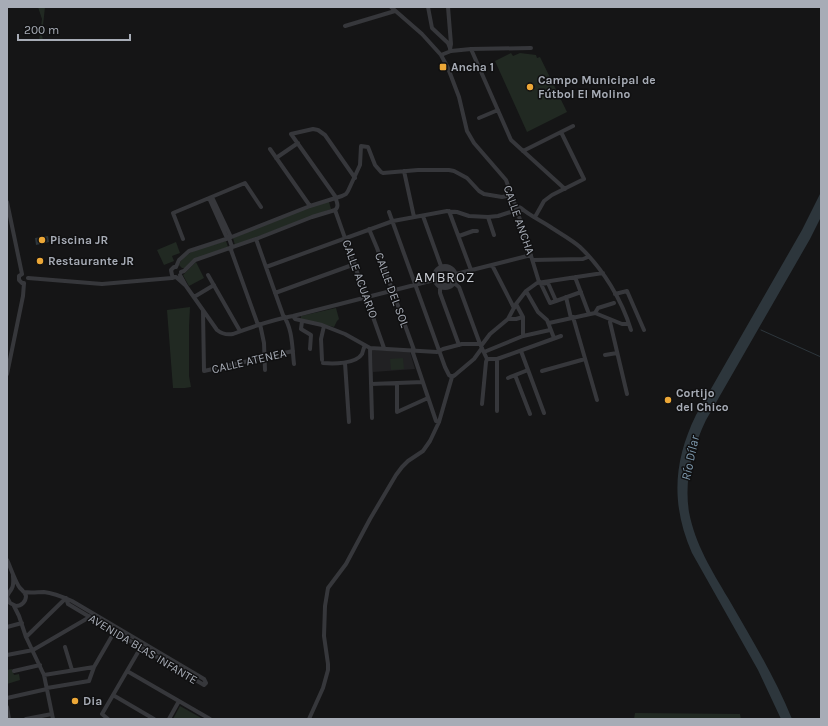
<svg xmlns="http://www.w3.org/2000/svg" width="828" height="726" viewBox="0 0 828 726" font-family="Karla,sans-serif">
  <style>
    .built { fill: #212123 }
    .green { fill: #212922 }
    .water { fill: #2d363c }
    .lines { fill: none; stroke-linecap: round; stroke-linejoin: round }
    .stream { stroke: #2d363c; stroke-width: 1 }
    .minor { stroke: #36373b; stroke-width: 4 }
    .poi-dot { fill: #eca737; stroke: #101011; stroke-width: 1.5 }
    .labels { text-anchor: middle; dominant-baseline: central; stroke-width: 3; stroke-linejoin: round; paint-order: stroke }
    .poi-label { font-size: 12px; font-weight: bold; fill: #a7acb6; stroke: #101011; text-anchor: start }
    .street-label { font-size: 12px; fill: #a7acb6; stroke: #101011 }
    .water-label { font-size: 13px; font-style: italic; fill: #7f9bb0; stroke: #101011 }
    .quarter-label { font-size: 14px; letter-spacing: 1px; fill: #c8cbd2; stroke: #101011 }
  </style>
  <rect width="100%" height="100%" fill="#151516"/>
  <!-- built -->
  <path class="built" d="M372,350L410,352L415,369L373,372Z"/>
  <!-- green -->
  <path class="green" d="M38,7H45L42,35L43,40L39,41L42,19Z
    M511,53L513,56L520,53L536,55L537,58L540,57L567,112L527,132L495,61Z
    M327,202H329L331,209L235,245L233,238L308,208Z
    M226,241L228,247L194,260L185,268H182L179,265C184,250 212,245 226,241Z
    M176,242L180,253L172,256L174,261L164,265L157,250Z
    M196,262L204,278L189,286L183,275Z
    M190,307L189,326V376L191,387L185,388H173L167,310Z
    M336,308L339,319L337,321L334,327L301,319V316Z
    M403,358L404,369L391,370L390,359Z
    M12,669L14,675L19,674L20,680L7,684V670Z
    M180,706L203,719H173Z
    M635,713L740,714L741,719H634Z"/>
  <!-- water -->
  <path class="water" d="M821,192V217L810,239L706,420C692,449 684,481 689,512C695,544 712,571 728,598C751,638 775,677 792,719H781L758,670L692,553C671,505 673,462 696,415L802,230Z
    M48,236L49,242L36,245L35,238Z"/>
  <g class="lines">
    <!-- stream -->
    <path class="stream" d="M761,330L821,357"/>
    <!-- minor -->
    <path class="minor" d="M391,7L422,34L441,55L448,68L459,97L467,131L474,143L506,180L517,210L539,282
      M428,7L432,28L448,43L450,48
      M448,7L451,44L450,49
      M345,26L395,11
      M471,49L511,140L565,189
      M441,55L451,51L471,49L531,48
      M479,118L498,110
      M270,149L310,206
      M523,151L573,126
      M276,158L298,143
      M404,171L414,217
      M212,197L230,235L229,238
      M209,198L226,236L229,238L232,247L231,250L258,325
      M7,202L22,274
      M515,206H517L521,208C530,216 542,221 552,228C561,234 572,240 580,247C603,269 622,300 631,330
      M335,210L384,348
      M449,211L471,270
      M389,212L445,367L449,375L452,377
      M423,216L441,266
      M488,217L494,235
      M535,217L544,201L552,195L584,179L561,132
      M369,229L377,248L414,350
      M459,236L473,231H477
      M183,239L173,213L245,183L261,207
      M256,239L283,315C293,329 292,348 294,364
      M533,260L583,259L588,257
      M492,265L514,308
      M434 277a11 11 0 1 1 22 0a11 11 0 1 1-22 0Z
      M176,267L179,260L189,251L229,238L310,206L342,196L346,194L348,191L360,165L361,146L368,147L375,165L381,172L383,173L418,170H449L454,171L467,178L479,191L484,194L502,197L512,195
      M266,267L393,221L447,211L457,212L469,216L488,217L498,216L517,210H523
      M437 277a8 8 0 1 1 16 0a8 8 0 1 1-16 0Z
      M181,272L184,271L195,260L256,239L312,217L335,210C340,206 336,201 335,196L291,134L313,129L318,130L325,135L355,178
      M22,274L19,276V280L22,283H24
      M456,274L531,255
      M172,275L171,270L174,267H176
      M180,275L186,286L217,330C222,334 227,335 233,334C254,326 271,320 293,316L434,280
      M208,275L240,331
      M176,277L185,285
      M575,277L589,314
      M28,278L102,284L172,278L175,277
      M454,283L459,287L480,344L487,359H497L561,336
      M548,283L556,301L550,303L541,284Z
      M440,287V293L459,345
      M526,291L538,312L547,320L554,338
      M275,293L355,264
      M615,294L627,291L644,330
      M194,297L214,285
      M566,297L571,318
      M556,301L581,292
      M516,304L523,317V336
      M203,311L204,371L293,351
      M595,313L622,324H629
      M293,316L295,319L322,325L345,334L370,348L437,352L443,349L462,344H480
      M573,317L597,400
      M508,319H516L523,317
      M611,320L610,322L627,394
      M302,321L301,329L311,335L310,349
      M549,323L595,313L598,308L614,303
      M260,324L264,343L265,370
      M481,346L490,334L508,319L516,304L526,291L537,283L603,273
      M370,348L372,418
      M412,350L436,421L439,422
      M521,351L544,413
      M484,352L523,336L550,330
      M605,355L617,353
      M322,360L321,339L324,326
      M323,363C333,364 356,364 362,354C363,351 364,347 365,345
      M345,363L349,422
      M542,371L585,359
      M7,374L23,296L24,283
      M515,375L530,414
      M452,377L455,375L474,359L482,348
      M508,378L528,370
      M397,383V412L428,398
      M371,384L423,382
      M482,404L486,362L487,359
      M497,411V359
      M7,560C10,566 16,584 20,588C23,591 25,592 26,596C26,602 21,606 16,606L10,603L7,597
      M24,592C31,593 38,592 44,592C54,593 63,597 72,601L204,679L206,683L204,685L68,604L66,598L26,637
      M7,597C8,593 10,592 12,588C14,585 13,579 13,575
      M14,606L19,616L26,637L44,675L53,719
      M7,627L22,623
      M65,647L72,670
      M7,655L33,650L88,618L89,616
      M14,671L40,665
      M127,671L210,719
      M44,675L94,667
      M47,688L89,681L94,667L116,629
      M113,695L154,719
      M7,698L47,689
      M7,707L9,719
      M26,719L52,714
      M108,719L102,714L141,647
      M169,719L179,701
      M309,719L323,688L328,670V664L324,636L325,606L328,588L346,564L370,519L396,475L402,467L408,461L423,451L430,441L439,422L452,377"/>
  </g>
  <!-- markers -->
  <g class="poi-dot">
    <rect x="439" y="63" width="8" height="8" rx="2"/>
    <circle cx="530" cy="87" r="4"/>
    <circle cx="42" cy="240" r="4"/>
    <circle cx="40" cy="261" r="4"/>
    <circle cx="668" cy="400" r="4"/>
    <circle cx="75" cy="701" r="4"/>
  </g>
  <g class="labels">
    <!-- poi labels -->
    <g class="poi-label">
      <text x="451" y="67">Ancha 1</text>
      <text x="538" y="80">Campo Municipal de<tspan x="538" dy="14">Fútbol El Molino</tspan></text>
      <text x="50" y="240">Piscina JR</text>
      <text x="48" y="261">Restaurante JR</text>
      <text x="676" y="393">Cortijo<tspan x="676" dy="14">del Chico</tspan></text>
      <text x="83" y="701">Dia</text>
    </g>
    <!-- street labels -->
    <g class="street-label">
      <text transform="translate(519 220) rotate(71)">CALLE ANCHA</text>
      <text transform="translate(360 279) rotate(70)">CALLE ACUARIO</text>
      <text transform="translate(392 290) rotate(70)">CALLE DEL SOL</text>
      <text transform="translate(249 361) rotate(-13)">CALLE ATENEA</text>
      <text transform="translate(143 649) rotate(31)">AVENIDA BLAS INFANTE</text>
    </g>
    <!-- water labels -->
    <g class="water-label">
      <text transform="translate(690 458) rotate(-78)">Río Dílar</text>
    </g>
    <!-- quarter labels -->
    <g class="quarter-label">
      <text x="445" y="277">AMBROZ</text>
    </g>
  </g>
  <!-- border -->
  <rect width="828" height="726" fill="none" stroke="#a7acb6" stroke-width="16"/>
  <!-- scale -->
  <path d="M18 34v6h112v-6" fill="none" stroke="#a7acb6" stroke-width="2"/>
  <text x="24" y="34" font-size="12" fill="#a7acb6" stroke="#101011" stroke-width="3" paint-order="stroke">200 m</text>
</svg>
